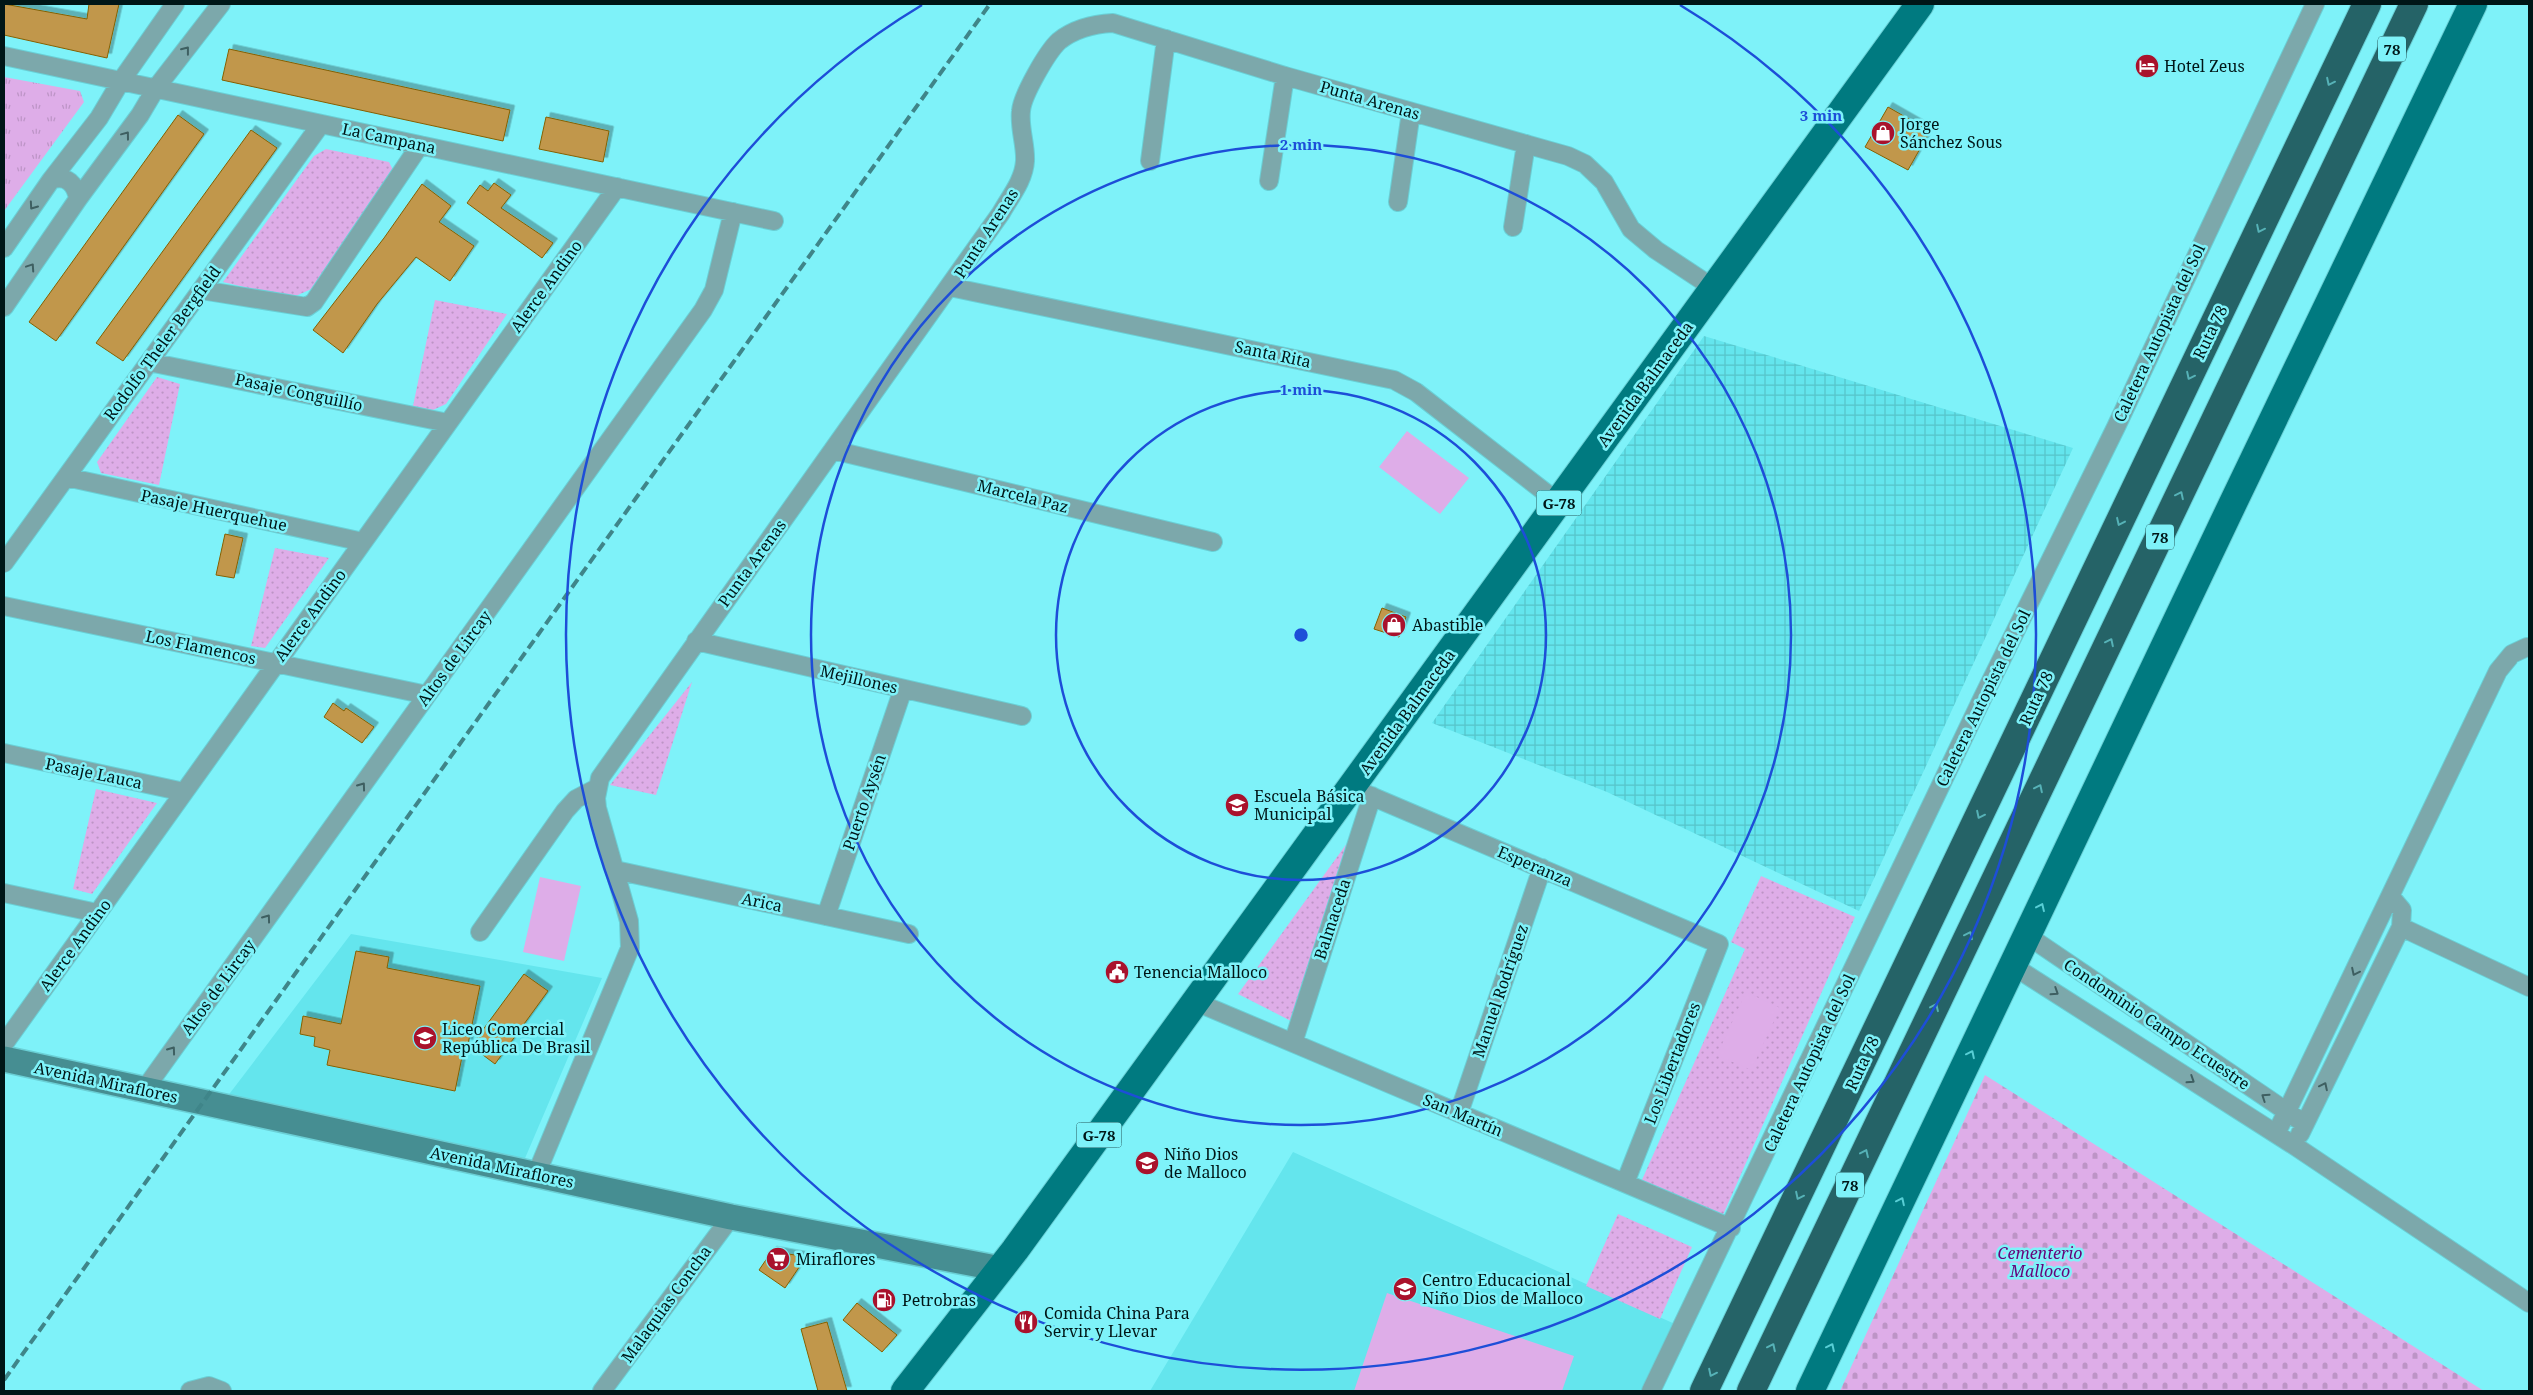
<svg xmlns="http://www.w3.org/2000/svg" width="2533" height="1395" viewBox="0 0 2533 1395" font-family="'Noto Serif',serif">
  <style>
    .built { fill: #64e5ed }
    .industrial { fill: url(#industrial-grid) }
    .grass { fill: url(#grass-dots) }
    .cemetery { fill: url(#cemetery-stones) }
    .park { fill: url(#park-tufts) }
    .pitch { fill: #deade8 }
    .building { fill: #c1974c; stroke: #866003; filter: url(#shadow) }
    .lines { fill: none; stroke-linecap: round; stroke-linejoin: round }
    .minor-casing { stroke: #6acfd5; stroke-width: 20 }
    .secondary-casing { stroke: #6acfd5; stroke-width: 28 }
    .primary-casing { stroke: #6acfd5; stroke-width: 30 }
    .motorway-casing { stroke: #6acfd5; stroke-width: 30 }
    .minor { stroke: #7ca8ab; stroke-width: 18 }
    .secondary { stroke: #468e92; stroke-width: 25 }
    .primary { stroke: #007a80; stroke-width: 28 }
    .motorway { stroke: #256367; stroke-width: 28 }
    .rail { stroke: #3f8589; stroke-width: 4; stroke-dasharray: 10 5; stroke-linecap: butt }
    .oneway { stroke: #3e5f61 }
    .oneway2 { stroke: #56b2b7 }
    .oneway3 { stroke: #58ced5 }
    .ring { fill: none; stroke: #1d4ed8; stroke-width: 2.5 }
    .labels { text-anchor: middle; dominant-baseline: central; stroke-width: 5; stroke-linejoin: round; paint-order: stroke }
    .shield { fill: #7ef2f9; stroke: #26585b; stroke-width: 1 }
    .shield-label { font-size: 15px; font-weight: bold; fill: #001617 }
    .poi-label { font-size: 16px; fill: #001617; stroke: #7ef2f9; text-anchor: start }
    .street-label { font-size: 16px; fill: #001617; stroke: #7ef2f9 }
    .park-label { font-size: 16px; font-style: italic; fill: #670278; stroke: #7ef2f9 }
    .centre { fill: #1d4ed8; stroke: #7ef2f9; stroke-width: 2.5 }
    .ring-label { font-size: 15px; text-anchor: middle; font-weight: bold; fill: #1d4ed8; stroke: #7ef2f9; stroke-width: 5; stroke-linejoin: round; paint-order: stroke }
  </style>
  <defs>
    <pattern id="industrial-grid" width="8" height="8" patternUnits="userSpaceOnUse" patternTransform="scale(1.25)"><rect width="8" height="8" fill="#64e5ed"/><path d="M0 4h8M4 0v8" fill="none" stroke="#55c4ca"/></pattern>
    <pattern id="grass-dots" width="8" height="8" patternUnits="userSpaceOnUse" patternTransform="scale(1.25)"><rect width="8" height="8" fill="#deade8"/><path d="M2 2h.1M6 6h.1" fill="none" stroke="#bd94c6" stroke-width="1.8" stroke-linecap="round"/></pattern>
    <pattern id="cemetery-stones" width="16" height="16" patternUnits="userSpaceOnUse" patternTransform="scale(1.25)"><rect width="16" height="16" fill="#deade8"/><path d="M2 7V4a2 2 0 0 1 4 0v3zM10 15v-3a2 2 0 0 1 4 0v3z" fill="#bd94c6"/></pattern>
    <pattern id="park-tufts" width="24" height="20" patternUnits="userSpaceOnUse" patternTransform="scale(1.25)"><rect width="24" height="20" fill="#deade8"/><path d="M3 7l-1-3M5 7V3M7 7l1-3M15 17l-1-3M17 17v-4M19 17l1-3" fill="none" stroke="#bd94c6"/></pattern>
    <filter id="shadow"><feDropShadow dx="4.5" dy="-4.5" stdDeviation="0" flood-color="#0004"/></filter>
  </defs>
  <rect width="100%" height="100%" fill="#7ef2f9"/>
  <!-- built -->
  <path class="built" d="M351,934L602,978L523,1163L227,1097Z
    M1293,1152L1686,1329L1655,1391H1150Z"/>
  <!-- industrial -->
  <path class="industrial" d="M1704,336L2073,448L1859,911L1607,792L1432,723Z"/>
  <!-- grass -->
  <path class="grass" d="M326,149L389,162L395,174L316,287L291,298L223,282L314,156Z
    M435,300L507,314L446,404L433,410L413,406Z
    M157,377L180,384L159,485L101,473L97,462Z
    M275,548L329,558L265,648L251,646Z
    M692,682L656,795L610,785Z
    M96,789L157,803L92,894L73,889Z
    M1350,839L1291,1021L1238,994Z
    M1761,876L1855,917L1722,1217L1641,1182L1745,949L1731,942Z
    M1618,1214L1692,1247L1660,1319L1586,1286Z"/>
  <!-- cemetery -->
  <path class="cemetery" d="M1985,1075L2484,1391H1840Z"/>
  <!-- park -->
  <path class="park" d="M4,77L80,91L84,102L4,211Z"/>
  <!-- pitch -->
  <path class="pitch" d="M1407,431L1469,478L1440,514L1379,467Z
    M540,877L581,886L564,961L523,952Z
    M1746,992L1780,1008L1751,1070L1717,1055Z
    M1387,1293L1574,1356L1562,1391H1354Z"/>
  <!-- building -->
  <path class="building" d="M4,4L87,19L89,4H119L107,58L4,35Z
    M229,49L510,110L503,141L222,80Z
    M1888,107L1930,131L1908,170L1865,147Z
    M178,115L204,134L56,341L29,322Z
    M546,117L609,131L603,162L539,149Z
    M251,130L277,148L123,361L96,343Z
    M494,183L511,195L501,208L553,243L542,258L467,203L480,185L488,191Z
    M422,184L451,206L439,222L474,246L450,281L416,257L377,304L343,353L313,330L384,238Z
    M225,534L243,538L234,578L216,575Z
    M1382,608L1406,617L1399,637L1374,629Z
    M333,703L344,711L346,708L374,727L362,743L324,717Z
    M356,951L389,957L387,968L480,986L468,1044L465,1042L455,1091L327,1065L330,1050L314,1046L315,1037L300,1034L303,1016L341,1024Z
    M524,974L548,991L495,1064L471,1046Z
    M772,1251L806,1257L785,1288L759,1270Z
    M857,1303L897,1335L882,1352L843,1320Z
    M827,1322L847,1391H818L801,1329Z"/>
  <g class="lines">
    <!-- minor casing -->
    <g class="minor-casing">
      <path id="minor" d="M4,56L774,221
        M1150,161L1166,39
        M51,180C67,174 76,185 78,199
        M1269,181L1285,76
        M1398,202L1411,112
        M1513,227L1526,144
        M4,248L51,180L99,118L121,81L175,4
        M950,287L1394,380L1416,392L1559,503
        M201,290L307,307L314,302L420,145
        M4,307L78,199L140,115L156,88L221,4
        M149,362L448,423
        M833,450L1213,542
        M66,477L363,542
        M4,563L321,124
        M4,606L427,695
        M696,641L1022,716
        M4,753L184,792
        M1352,788L1719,944L1625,1183
        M615,870L909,934
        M4,893L97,913
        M826,916L903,689
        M2401,927L2529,987
        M480,932L565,811L576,799L597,788
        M2028,936L2305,1124
        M2013,966L2295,1146L2529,1303
        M1196,1002L1731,1228
        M1293,1043L1372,796
        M4,1044L617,187
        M144,1090L703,310L714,290L733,212
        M1459,1113L1542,868
        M2276,1134L2498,671L2512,654L2527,647
        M2300,1134L2401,927L2402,910L2391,897
        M536,1175L630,948L629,921L597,808L596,798L600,778L1001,213C1010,197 1024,180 1025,161C1026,145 1019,128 1021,111C1022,96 1047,52 1059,41C1074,29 1094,24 1113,23L1285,76L1568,156L1585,164L1604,182L1631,229L1656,250L1715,289
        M190,1391L209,1386L222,1391
        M602,1391L731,1217
        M1651,1391L1982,699L2116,427L2315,4"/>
    </g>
    <!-- secondary casing -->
    <g class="secondary-casing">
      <path id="secondary" d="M4,1059L731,1217L1001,1269"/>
    </g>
    <!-- primary casing -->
    <g class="primary-casing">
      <path id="primary" d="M905,1391L1015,1250L1920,4
        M1810,1391L2233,503L2473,4"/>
    </g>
    <!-- motorway casing -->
    <g class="motorway-casing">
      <path id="motorway" d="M1704,1391L2367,4
        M1751,1391L2414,4"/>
    </g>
    <!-- minor -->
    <use href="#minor" class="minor"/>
    <!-- secondary -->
    <use href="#secondary" class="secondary"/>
    <!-- primary -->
    <use href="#primary" class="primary"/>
    <!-- motorway -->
    <use href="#motorway" class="motorway"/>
    <!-- rail -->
    <path class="rail" d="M4,1380L990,4"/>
  </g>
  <!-- one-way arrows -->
  <defs><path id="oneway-chevron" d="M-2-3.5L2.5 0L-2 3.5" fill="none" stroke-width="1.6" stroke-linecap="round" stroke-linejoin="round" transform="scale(1.25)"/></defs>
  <g class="oneway">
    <use href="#oneway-chevron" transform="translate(186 50) rotate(-52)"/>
    <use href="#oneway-chevron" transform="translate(126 135) rotate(-53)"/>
    <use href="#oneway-chevron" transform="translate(33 206) rotate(125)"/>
    <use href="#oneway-chevron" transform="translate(31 267) rotate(-56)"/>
    <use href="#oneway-chevron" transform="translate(362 786) rotate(-54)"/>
    <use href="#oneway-chevron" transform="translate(267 918) rotate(-54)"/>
    <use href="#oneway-chevron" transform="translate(2355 972) rotate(116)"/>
    <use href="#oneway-chevron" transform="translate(2055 992) rotate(33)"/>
    <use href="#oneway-chevron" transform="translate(172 1050) rotate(-54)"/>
    <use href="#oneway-chevron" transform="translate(2191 1080) rotate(33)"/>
    <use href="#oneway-chevron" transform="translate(2324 1086) rotate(-64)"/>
    <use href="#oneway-chevron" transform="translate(2265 1097) rotate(-146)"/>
  </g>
  <g class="oneway2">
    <use href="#oneway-chevron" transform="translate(2330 82) rotate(116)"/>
    <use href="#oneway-chevron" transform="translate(2260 229) rotate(116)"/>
    <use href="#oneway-chevron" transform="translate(2190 376) rotate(116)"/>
    <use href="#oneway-chevron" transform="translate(2180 495) rotate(-64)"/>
    <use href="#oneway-chevron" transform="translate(2120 522) rotate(115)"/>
    <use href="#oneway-chevron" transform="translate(2110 642) rotate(-64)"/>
    <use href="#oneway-chevron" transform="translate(2039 788) rotate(-64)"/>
    <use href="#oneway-chevron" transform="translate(1980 815) rotate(116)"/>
    <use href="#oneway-chevron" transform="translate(1969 935) rotate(-64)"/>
    <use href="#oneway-chevron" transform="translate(1935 1007) rotate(-65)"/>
    <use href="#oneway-chevron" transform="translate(1865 1153) rotate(-65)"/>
    <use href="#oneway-chevron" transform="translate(1799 1196) rotate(116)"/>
    <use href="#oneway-chevron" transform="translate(1772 1347) rotate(-64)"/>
    <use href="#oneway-chevron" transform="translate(1712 1373) rotate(116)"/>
  </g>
  <g class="oneway3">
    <use href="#oneway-chevron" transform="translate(2041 907) rotate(-65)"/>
    <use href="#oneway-chevron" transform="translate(1971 1054) rotate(-64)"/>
    <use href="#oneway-chevron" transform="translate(1901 1201) rotate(-64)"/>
    <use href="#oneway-chevron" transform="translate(1831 1347) rotate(-64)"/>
  </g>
  <!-- distance rings -->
  <g class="ring">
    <circle cx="1301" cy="635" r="245"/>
    <circle cx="1301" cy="635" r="490"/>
    <path d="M1680 5A735 735 0 1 1 922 5"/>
  </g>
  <!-- icons -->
  <defs>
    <g id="hotel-disc" transform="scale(1.25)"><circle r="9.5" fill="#a9122c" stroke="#7ef2f9"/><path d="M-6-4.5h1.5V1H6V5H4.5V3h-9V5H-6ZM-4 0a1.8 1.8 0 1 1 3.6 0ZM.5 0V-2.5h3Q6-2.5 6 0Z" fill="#fff"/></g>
    <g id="shop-disc" transform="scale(1.25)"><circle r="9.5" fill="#a9122c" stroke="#7ef2f9"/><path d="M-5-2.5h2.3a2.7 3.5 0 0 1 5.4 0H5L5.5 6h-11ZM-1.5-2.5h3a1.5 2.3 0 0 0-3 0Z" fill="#fff"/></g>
    <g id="school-disc" transform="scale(1.25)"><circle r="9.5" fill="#a9122c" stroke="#7ef2f9"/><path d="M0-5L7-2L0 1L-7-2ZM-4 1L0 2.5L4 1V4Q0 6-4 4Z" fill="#fff"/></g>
    <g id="civic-disc" transform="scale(1.25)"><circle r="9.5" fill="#a9122c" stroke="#7ef2f9"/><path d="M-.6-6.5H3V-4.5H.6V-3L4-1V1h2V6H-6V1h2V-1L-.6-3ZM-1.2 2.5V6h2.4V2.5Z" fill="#fff"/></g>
    <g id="supermarket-disc" transform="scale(1.25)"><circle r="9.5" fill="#a9122c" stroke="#7ef2f9"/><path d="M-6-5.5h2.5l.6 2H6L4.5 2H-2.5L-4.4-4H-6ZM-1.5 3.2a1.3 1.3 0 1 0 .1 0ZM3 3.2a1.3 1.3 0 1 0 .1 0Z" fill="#fff"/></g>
    <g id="fuel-disc" transform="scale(1.25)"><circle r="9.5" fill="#a9122c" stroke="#7ef2f9"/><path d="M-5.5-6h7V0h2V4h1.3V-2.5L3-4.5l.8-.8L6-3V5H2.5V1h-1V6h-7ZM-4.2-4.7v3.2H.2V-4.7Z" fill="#fff"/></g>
    <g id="restaurant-disc" transform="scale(1.25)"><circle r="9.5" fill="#a9122c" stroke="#7ef2f9"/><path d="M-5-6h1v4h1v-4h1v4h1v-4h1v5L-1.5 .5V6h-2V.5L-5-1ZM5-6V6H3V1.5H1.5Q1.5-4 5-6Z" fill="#fff"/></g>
  </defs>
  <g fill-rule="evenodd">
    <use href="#hotel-disc" x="2147" y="66"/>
    <use href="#shop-disc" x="1883" y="133"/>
    <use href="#shop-disc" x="1394" y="625"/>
    <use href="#school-disc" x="1237" y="805"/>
    <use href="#civic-disc" x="1117" y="972"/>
    <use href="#school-disc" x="425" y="1038"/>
    <use href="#school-disc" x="1147" y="1163"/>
    <use href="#supermarket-disc" x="778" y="1259"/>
    <use href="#school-disc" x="1405" y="1289"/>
    <use href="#fuel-disc" x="884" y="1300"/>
    <use href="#restaurant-disc" x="1026" y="1322"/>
  </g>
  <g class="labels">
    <!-- shield labels -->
    <g class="shield">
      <rect x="2378" y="36.5" width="28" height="25" rx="4"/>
      <rect x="1536.5" y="490.5" width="45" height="25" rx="4"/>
      <rect x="2146" y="524.5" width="28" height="25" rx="4"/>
      <rect x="1076.5" y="1122.5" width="45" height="25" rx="4"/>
      <rect x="1836" y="1172.5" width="28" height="25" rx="4"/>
    </g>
    <g class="shield-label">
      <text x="2392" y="49">78</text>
      <text x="1559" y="503">G-78</text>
      <text x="2160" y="537">78</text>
      <text x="1099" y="1135">G-78</text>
      <text x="1850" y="1185">78</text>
    </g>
    <!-- poi labels -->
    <g class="poi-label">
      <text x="2164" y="66">Hotel Zeus</text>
      <text x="1900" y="124">Jorge<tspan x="1900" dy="18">Sánchez Sous</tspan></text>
      <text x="1412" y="625">Abastible</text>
      <text x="1254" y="796">Escuela Básica<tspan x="1254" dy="18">Municipal</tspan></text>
      <text x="1134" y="972">Tenencia Malloco</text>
      <text x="442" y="1029">Liceo Comercial<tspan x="442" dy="18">República De Brasil</tspan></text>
      <text x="1164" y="1154">Niño Dios<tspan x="1164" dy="18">de Malloco</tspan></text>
      <text x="796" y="1259">Miraflores</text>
      <text x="1422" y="1280">Centro Educacional<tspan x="1422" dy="18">Niño Dios de Malloco</tspan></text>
      <text x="902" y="1300">Petrobras</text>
      <text x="1044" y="1313">Comida China Para<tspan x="1044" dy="18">Servir y Llevar</tspan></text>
    </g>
    <!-- street labels -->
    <g class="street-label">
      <text transform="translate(1370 100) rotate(16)">Punta Arenas</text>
      <text transform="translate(389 138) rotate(12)">La Campana</text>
      <text transform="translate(986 233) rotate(-57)">Punta Arenas</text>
      <text transform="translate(546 286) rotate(-54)">Alerce Andino</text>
      <text transform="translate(2210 332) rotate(-64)">Ruta 78</text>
      <text transform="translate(2159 333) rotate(-65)">Caletera Autopista del Sol</text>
      <text transform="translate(162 343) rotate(-54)">Rodolfo Theler Bergfield</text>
      <text transform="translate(1273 354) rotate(12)">Santa Rita</text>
      <text transform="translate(1645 384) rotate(-54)">Avenida Balmaceda</text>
      <text transform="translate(299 392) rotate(12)">Pasaje Conguillío</text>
      <text transform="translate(1023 496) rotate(14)">Marcela Paz</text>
      <text transform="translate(214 510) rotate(12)">Pasaje Huerquehue</text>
      <text transform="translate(752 563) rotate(-54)">Punta Arenas</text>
      <text transform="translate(310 615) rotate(-54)">Alerce Andino</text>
      <text transform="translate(201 647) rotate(12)">Los Flamencos</text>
      <text transform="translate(454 658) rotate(-54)">Altos de Lircay</text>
      <text transform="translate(859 679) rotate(13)">Mejillones</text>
      <text transform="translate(1983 698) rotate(-64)">Caletera Autopista del Sol</text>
      <text transform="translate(2036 698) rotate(-65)">Ruta 78</text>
      <text transform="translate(1407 712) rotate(-54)">Avenida Balmaceda</text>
      <text transform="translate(94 773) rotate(12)">Pasaje Lauca</text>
      <text transform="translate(864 802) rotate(-71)">Puerto Aysén</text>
      <text transform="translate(1535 866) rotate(23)">Esperanza</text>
      <text transform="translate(762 902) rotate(12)">Arica</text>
      <text transform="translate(1332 919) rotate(-72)">Balmaceda</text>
      <text transform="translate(75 945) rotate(-54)">Alerce Andino</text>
      <text transform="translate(218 987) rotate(-54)">Altos de Lircay</text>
      <text transform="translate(1500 991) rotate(-71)">Manuel Rodríguez</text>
      <text transform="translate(2157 1024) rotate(34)">Condominio Campo Ecuestre</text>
      <text transform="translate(1672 1063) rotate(-69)">Los Libertadores</text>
      <text transform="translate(1809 1063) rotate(-65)">Caletera Autopista del Sol</text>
      <text transform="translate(1862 1063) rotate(-65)">Ruta 78</text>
      <text transform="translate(106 1082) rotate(12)">Avenida Miraflores</text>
      <text transform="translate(1463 1115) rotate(23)">San Martín</text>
      <text transform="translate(502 1167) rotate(12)">Avenida Miraflores</text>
      <text transform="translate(666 1304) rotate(-54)">Malaquias Concha</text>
    </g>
    <!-- park labels -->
    <g class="park-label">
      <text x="2040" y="1253">Cementerio<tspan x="2040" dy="18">Malloco</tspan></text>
    </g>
  </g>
  <circle cx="1301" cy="635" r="8" class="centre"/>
  <g class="ring-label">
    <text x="1821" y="121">3 min</text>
    <text x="1301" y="150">2 min</text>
    <text x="1301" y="395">1 min</text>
  </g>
  <!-- border -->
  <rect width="2533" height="1395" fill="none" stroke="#001617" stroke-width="10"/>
</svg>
